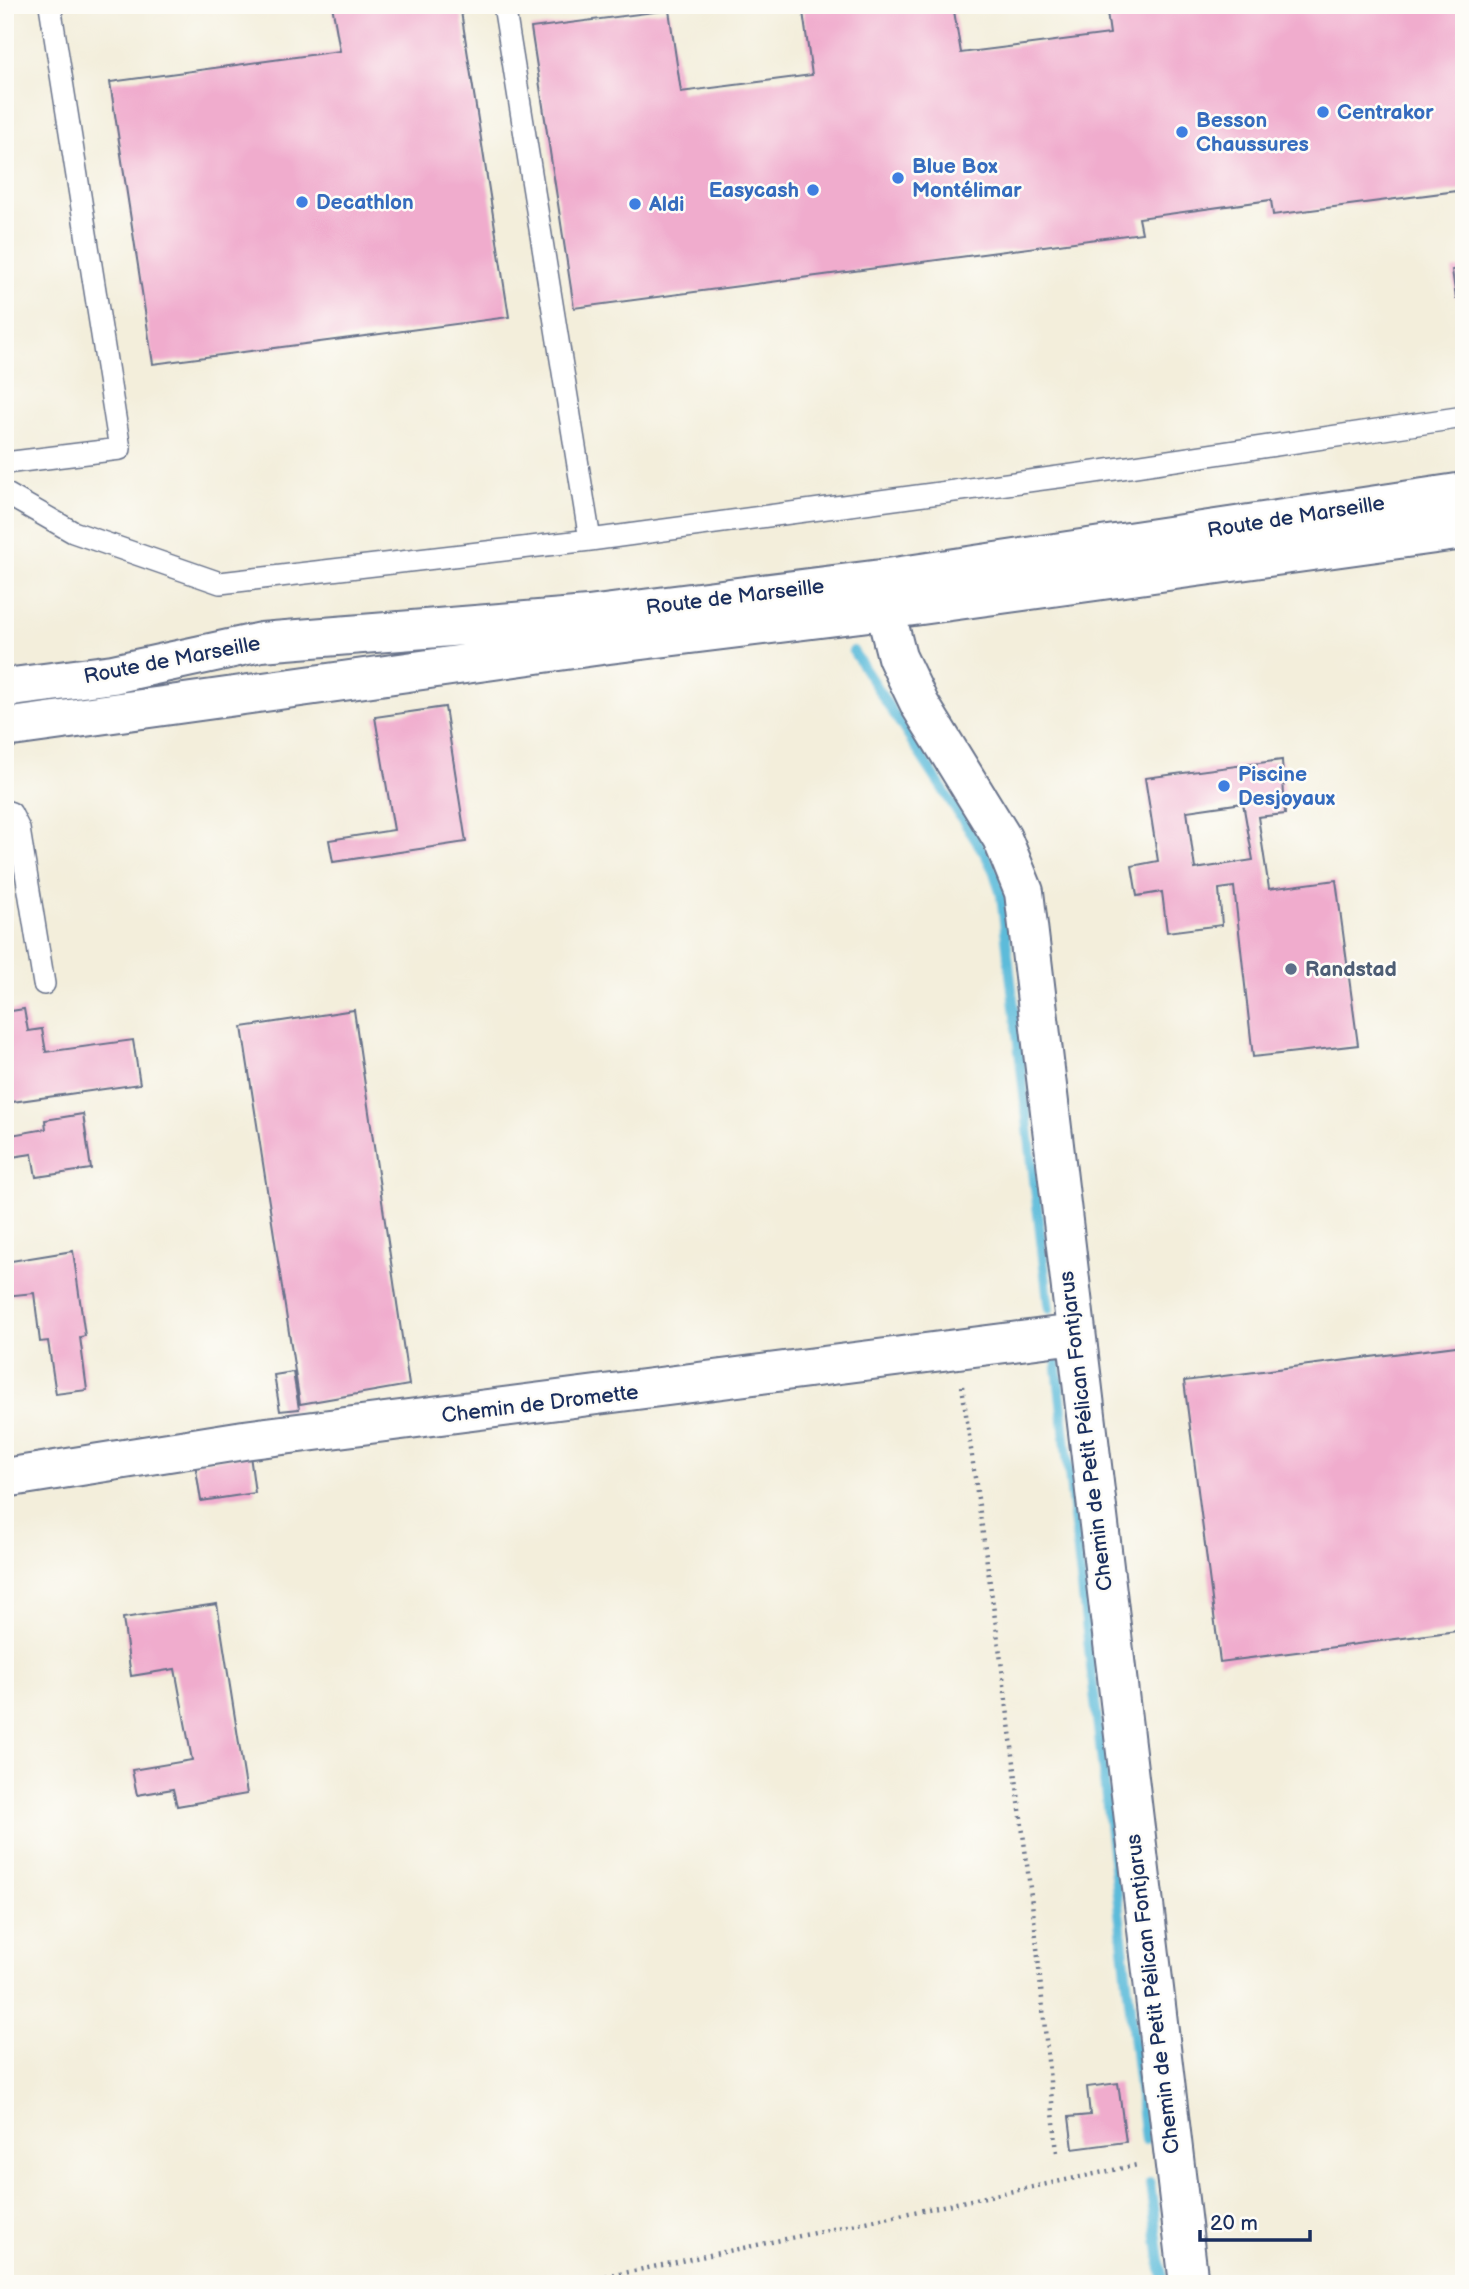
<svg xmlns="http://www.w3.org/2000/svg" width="1469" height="2289" viewBox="0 0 1469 2289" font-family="'Balsamiq Sans',sans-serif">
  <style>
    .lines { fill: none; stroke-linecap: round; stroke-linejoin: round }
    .stream { stroke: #5bbbda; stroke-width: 10 }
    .building { fill: #f0accd; fill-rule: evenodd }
    .service-casing { stroke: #67728a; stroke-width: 24 }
    .minor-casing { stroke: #67728a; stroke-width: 42 }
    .primary-casing { stroke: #67728a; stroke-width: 42 }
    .path { stroke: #67728a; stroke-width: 4.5; stroke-dasharray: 2 5; stroke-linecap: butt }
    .service { stroke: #fff; stroke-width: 21 }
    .minor { stroke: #fff; stroke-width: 38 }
    .primary { stroke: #fff; stroke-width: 38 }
    .shop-dot { fill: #3f7fe0; stroke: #fdfcf7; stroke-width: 2.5 }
    .service-dot { fill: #5c6f8a; stroke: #fdfcf7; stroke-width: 2.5 }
    .labels { text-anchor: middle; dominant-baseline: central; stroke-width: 5; stroke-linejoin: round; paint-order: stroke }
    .shop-label { font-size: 21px; font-weight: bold; fill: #366cbe; stroke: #fdfcf7; text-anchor: start }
    .street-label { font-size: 21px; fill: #1b2f5e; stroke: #fdfcf7 }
    .service-label { font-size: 21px; font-weight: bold; fill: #4e5e75; stroke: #fdfcf7; text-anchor: start }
  </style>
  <rect width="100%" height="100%" fill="#fdfcf7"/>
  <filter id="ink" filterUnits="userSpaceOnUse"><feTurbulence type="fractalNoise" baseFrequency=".0143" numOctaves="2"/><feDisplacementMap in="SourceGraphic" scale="14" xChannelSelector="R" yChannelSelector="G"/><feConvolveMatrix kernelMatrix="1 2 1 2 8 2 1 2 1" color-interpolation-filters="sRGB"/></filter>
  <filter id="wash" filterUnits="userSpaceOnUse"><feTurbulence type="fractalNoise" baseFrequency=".00686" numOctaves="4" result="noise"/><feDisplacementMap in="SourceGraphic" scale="28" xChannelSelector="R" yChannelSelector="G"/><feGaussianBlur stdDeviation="1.57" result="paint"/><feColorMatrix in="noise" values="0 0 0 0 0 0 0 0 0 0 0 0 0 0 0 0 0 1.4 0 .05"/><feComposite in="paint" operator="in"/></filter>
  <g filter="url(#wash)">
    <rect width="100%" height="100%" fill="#f3eedb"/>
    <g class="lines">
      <!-- stream -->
      <path class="stream" d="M853,651L986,856L994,872L1001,895L1049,1309
        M1056,1358L1145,2140
        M1150,2183L1163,2284"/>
    </g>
    <g id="blocks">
      <!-- building -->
      <path class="building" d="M332,5H460L509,317L153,364L110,82L340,51Z
        M802,5H953L961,53L1110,34L1106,5H1464V190L1273,215L1271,200L1139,218L1142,233L574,308L531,28L669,10L681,92L812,75Z
        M1464,268V297L1456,298L1452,270Z
        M445,707L466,842L333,862L329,840L394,830L375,717Z
        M1282,760L1285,814L1258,817L1269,889L1336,880L1358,1045L1253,1057L1234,887L1219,889L1222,925L1167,932L1162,892L1137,896L1132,866L1158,861L1145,778ZM1243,803L1253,860L1195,869L1187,811Z
        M24,1009L28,1031L42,1029L46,1052L133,1040L140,1084L5,1103V1012Z
        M354,1010L409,1385L300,1404L242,1027Z
        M83,1114L91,1169L36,1177L32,1154L5,1158V1136L46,1129L45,1120Z
        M73,1251L85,1336L80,1337L87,1390L56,1394L48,1341L40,1342L34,1293L5,1296V1262Z
        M1464,1345V1630L1220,1662L1184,1381Z
        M293,1372L299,1409L280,1411L274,1375Z
        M250,1455L255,1493L201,1501L195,1463Z
        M217,1604L247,1794L177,1806L173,1789L137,1795L132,1770L192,1760L175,1669L131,1676L123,1618Z
        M1118,2083L1126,2142L1073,2149L1069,2117L1090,2115L1087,2087Z"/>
    </g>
  </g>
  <g filter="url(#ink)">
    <use href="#blocks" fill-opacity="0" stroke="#67728a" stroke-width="2"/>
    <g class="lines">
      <!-- service casing -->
      <g class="service-casing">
        <path id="service" d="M504,5L590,540
          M5,463L120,449L50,5
          M5,493L73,532L220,583L590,540L1088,473L1464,417
          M5,811L11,813L19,829L44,984"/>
      </g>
      <!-- minor casing -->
      <g class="minor-casing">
        <path id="minor" d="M885,610L897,657L920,705L1002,838L1024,892L1189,2284
          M5,1478L244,1440L1075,1334"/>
      </g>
      <!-- primary casing -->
      <g class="primary-casing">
        <path id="primary" d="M5,688L113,674L261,642L588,616L881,579L1464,492
          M5,728L609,644L885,610L1464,530"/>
      </g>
      <!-- path -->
      <path class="path" d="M962,1386L1001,1661L1035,1927L1057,2153
        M572,2284L1137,2165"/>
      <!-- service -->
      <use href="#service" class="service"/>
      <!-- minor -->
      <use href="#minor" class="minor"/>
      <!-- primary -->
      <use href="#primary" class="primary"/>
    </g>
  </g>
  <!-- markers -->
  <g class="shop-dot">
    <circle cx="1323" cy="112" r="7"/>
    <circle cx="1182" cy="132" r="7"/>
    <circle cx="898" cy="178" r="7"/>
    <circle cx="813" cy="190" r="7"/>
    <circle cx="302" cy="202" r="7"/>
    <circle cx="635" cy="204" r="7"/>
    <circle cx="1224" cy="786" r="7"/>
  </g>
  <circle class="service-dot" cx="1291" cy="969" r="7"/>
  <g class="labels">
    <!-- shop labels -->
    <g class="shop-label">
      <text x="1337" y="112">Centrakor</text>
      <text x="1196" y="120">Besson<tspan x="1196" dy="24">Chaussures</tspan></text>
      <text x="912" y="166">Blue Box<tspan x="912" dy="24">Montélimar</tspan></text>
      <text x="799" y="190" text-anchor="end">Easycash</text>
      <text x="316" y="202">Decathlon</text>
      <text x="649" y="204">Aldi</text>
      <text x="1238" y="774">Piscine<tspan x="1238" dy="24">Desjoyaux</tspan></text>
    </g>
    <!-- street labels -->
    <g class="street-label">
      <text transform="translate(1296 517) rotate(-9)">Route de Marseille</text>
      <text transform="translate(735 597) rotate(-7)">Route de Marseille</text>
      <text transform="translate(172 660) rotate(-11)">Route de Marseille</text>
      <text transform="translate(540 1404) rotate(-7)">Chemin de Dromette</text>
      <text transform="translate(1086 1431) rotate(-97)">Chemin de Petit Pélican Fontjarus</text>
      <text transform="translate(1153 1994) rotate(-97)">Chemin de Petit Pélican Fontjarus</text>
    </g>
    <!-- service labels -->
    <g class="service-label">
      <text x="1305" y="969">Randstad</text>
    </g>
  </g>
  <!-- margin -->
  <rect width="1469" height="2289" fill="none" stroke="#fdfcf7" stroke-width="28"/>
  <!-- scale -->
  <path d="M1200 2230v10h110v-10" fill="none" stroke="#1b2f5e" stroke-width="3.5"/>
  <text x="1210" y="2230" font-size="21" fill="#1b2f5e" stroke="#fdfcf7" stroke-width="5" paint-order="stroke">20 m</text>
</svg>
